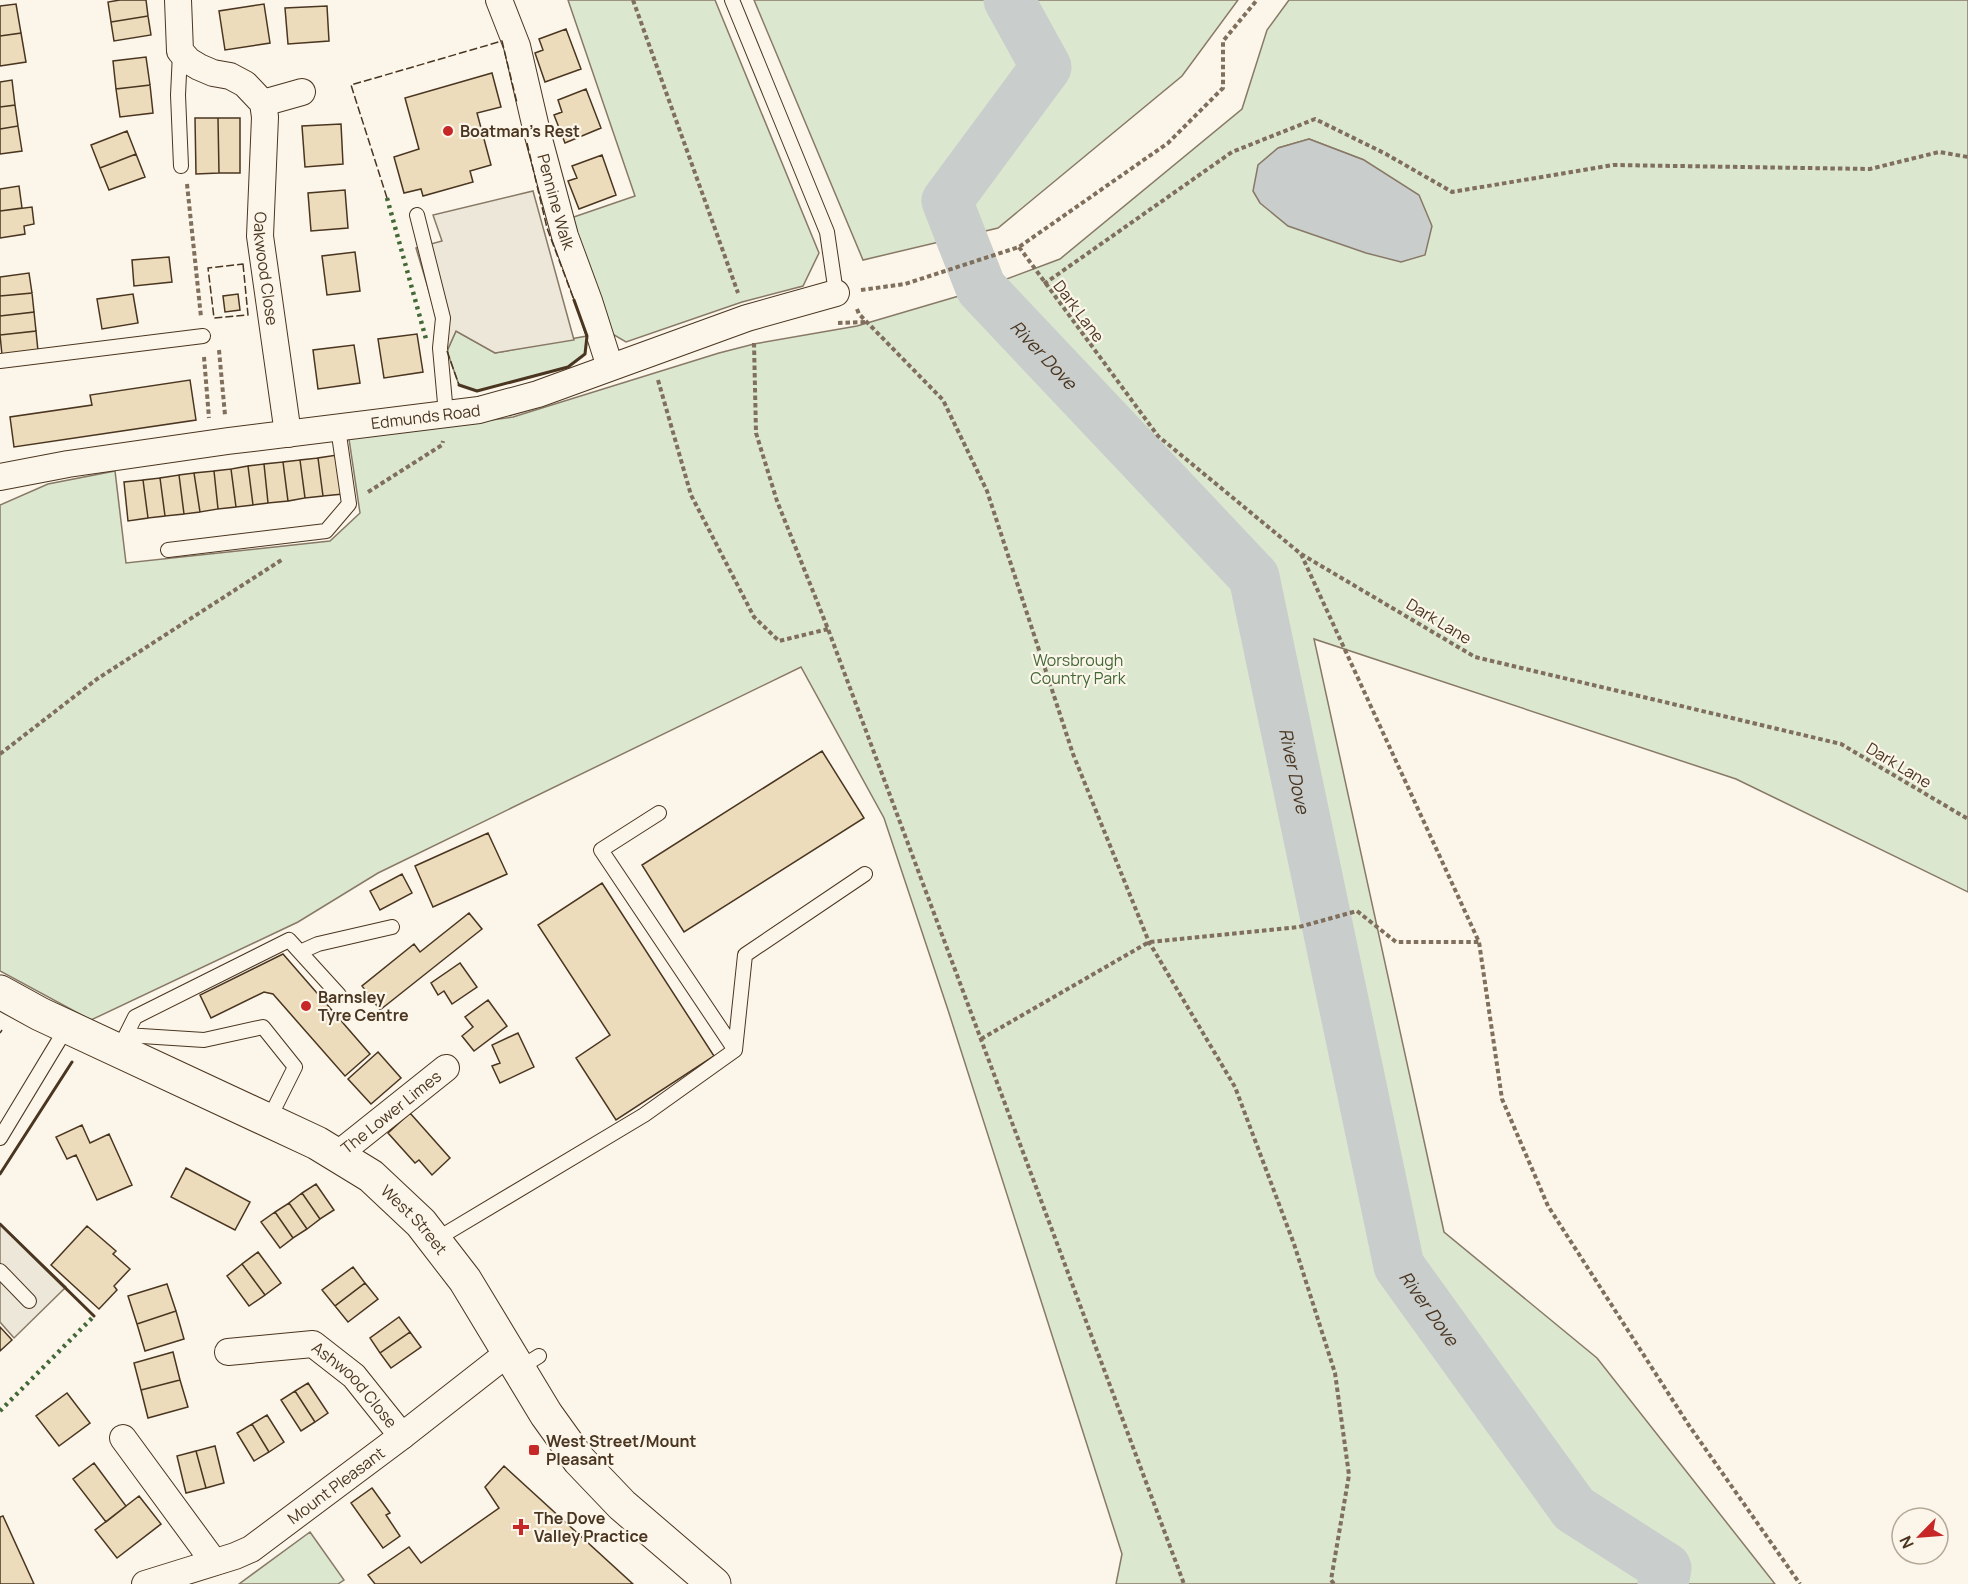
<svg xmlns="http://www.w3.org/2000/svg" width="1968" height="1584" viewBox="0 0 1968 1584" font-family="Manrope,sans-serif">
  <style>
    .green { fill: #dce7d0; stroke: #887966; stroke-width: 1.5; fill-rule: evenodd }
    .parking { fill: #ede7d9; stroke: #887966; stroke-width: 1.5 }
    .water { fill: #c9cecd; stroke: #887966; stroke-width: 1.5 }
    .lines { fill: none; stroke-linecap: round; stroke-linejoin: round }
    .river { stroke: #c9cecd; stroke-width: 51 }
    .building { fill: #ecdcbc; stroke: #4a3520; stroke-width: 1.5 }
    .lane-casing { stroke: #4a3520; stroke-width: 16 }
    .street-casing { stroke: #4a3520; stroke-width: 28 }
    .secondary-casing { stroke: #4a3520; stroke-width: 35 }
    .path { stroke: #7f6f5c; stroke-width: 4; stroke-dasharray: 4.5 3; stroke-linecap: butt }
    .lane { stroke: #fbf6e9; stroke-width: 14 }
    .street { stroke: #fbf6e9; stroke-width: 26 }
    .secondary { stroke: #fbf6e9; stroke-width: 33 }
    .hedge { stroke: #436837; stroke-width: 4.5; stroke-dasharray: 3 4.5; stroke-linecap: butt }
    .fence { stroke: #4a3520; stroke-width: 1.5; stroke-dasharray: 8 3; stroke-linecap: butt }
    .wall { stroke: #4a3520; stroke-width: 3 }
    .poi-dot { fill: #c62828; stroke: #fbf6e9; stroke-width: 2 }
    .labels { text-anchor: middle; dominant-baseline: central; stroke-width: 4.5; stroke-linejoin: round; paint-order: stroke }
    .poi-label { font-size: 16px; font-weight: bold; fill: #4a3520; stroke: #fbf6e9; text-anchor: start }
    .street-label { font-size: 16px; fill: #4a3520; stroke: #fbf6e9 }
    .park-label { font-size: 16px; fill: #436837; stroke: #fbf6e9 }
    .water-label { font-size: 18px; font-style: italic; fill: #4a3520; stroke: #fbf6e9 }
  </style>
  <rect width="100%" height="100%" fill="#fbf6e9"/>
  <!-- green -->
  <path class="green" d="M568,0H715L819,253L803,286L742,302L626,342L609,332L568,219L635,196Z
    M754,0H1238L1182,76L998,228L863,260Z
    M1289,0H1968V892L1736,779L1314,639L1444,1232L1597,1358L1775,1584H1116L1122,1554L948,1010L884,818L801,667L378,873L298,922L91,1020L0,971V505L48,484L115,471L126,563L330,541L360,513L349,439L513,417L719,353L754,344L857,326L969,293L1060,259L1242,109L1267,30ZM1309,139L1364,160L1278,148Z
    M456,331L495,353L587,336L585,354L568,367L477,391L459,385L447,351Z
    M310,1532L344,1580L338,1584H239Z"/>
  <!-- parking -->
  <path class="parking" d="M533,191L574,340L495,353L456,331L447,351L416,248L442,241L433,215Z
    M0,1224L66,1287L14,1338L0,1322Z"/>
  <!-- water -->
  <path class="water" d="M1309,139L1364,160L1419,195L1432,226L1425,255L1401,262L1366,253L1288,226L1260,203L1253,191L1258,165L1278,148Z"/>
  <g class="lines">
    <!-- river -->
    <path class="river" id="s1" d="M1009,0L1046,67L947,201L981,288L1254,577L1399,1266L1574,1509L1666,1568L1663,1584"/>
  </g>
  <!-- building -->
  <path class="building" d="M120,0H146L148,16L111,22L108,2Z
    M16,4L21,33L0,36V6Z
    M264,4L270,43L225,50L219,11Z
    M327,6L329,41L288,44L285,8Z
    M148,16L151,35L114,41L111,22Z
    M566,29L581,69L545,82L535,53L543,50L539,39Z
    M21,33L26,62L0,66V36Z
    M146,57L150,85L116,89L113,61Z
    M492,73L501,107L477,113L491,165L470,171L473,182L423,196L421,189L404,193L394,157L419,149L405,98Z
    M12,80L15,105L0,107V82Z
    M150,85L153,113L120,117L116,89Z
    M586,89L601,128L565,143L554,115L562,112L558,100Z
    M15,105L18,126L0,129V107Z
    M195,118H218L219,173L196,174Z
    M218,118H240V173H219Z
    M341,124L343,164L305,167L302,126Z
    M18,126L22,151L0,154V129Z
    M127,131L136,154L100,168L91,145Z
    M136,154L145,177L109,190L100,168Z
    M602,155L616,195L579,209L568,181L577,178L572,166Z
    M19,186L22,208L0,211V189Z
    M345,190L348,228L311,231L308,193Z
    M32,207L34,224L24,226L25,234L0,238V211Z
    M355,252L360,291L327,295L322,256Z
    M169,257L172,282L134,286L132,260Z
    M29,273L32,293L0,296V277Z
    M32,293L34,312L0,316V296Z
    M133,294L138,323L102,329L97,299Z
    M238,294L240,310L225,312L223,296Z
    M34,312L36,331L0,335V316Z
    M36,331L38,351L2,355L0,335Z
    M417,334L423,372L384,378L378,339Z
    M354,345L360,383L318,389L313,350Z
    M190,380L196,420L14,447L10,417L92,405L90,395Z
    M337,455L343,494L323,496L318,458Z
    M318,458L323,496L305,498L300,460Z
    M300,460L305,498L288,501L283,462Z
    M283,462L288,501L268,503L264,464Z
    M264,464L268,503L253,505L248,466Z
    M248,466L253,505L236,507L231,469Z
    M231,469L236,507L218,509L214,471Z
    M214,471L218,509L200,512L194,473Z
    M194,473L200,512L184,514L179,475Z
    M179,475L184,514L165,516L160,478Z
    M160,478L165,516L148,518L143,480Z
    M143,480L148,518L128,521L124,482Z
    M822,751L864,818L684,932L642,865Z
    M488,833L507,874L433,907L415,866Z
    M402,874L412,893L380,910L370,891Z
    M602,883L714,1056L616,1120L576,1058L610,1035L538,925Z
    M469,913L482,929L380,1010L362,986L414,944L420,952Z
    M283,954L370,1054L345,1076L273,994L264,992L211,1018L200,995Z
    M460,963L477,987L452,1004L444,991L438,995L431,983Z
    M488,1000L507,1026L474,1051L462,1036L473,1027L465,1017Z
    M518,1033L534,1067L500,1083L492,1066L500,1063L492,1045Z
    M378,1052L401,1078L371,1104L348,1079Z
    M410,1113L450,1158L432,1175L419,1160L415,1163L388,1133Z
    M82,1125L90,1143L109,1134L132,1185L97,1200L76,1155L67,1159L56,1137Z
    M186,1168L250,1202L235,1230L171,1197Z
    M316,1184L334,1210L320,1219L302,1193Z
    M302,1193L320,1219L307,1229L289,1203Z
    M289,1203L307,1229L293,1238L275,1212Z
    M275,1212L293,1238L280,1248L261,1222Z
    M87,1226L116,1251L113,1254L130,1269L114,1286L117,1290L99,1309L51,1265Z
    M258,1252L281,1283L265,1295L242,1264Z
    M242,1264L265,1295L249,1306L227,1276Z
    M353,1267L365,1283L335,1306L322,1290Z
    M365,1283L378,1299L348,1322L335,1306Z
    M167,1284L176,1311L137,1324L128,1296Z
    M176,1311L184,1339L145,1351L137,1324Z
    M399,1317L410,1332L380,1353L370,1338Z
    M0,1327L12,1340L0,1351Z
    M410,1332L421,1347L391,1368L380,1353Z
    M173,1352L180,1380L141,1390L134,1363Z
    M180,1380L188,1407L148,1418L141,1390Z
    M308,1383L328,1413L315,1422L295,1391Z
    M295,1391L315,1422L301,1431L281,1400Z
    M67,1393L90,1423L59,1446L36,1416Z
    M267,1415L284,1442L269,1452L252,1424Z
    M252,1424L269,1452L254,1461L237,1433Z
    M215,1446L224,1483L206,1488L196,1451Z
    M196,1451L206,1488L186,1493L177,1456Z
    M94,1463L126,1506L106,1522L73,1479Z
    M504,1466L633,1584H375L368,1575L409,1547L421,1563L499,1508L485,1487Z
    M372,1488L390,1513L386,1515L400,1536L383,1548L351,1503Z
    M139,1496L161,1524L117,1558L95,1530Z
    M3,1516L34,1584H0V1517Z"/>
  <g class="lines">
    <!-- lane casing -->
    <g class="lane-casing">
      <path id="lane" d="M732,0L827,232L836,293
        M180,53L178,95L181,166
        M417,215L443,318L440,348L446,414
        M0,361L203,336
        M168,550L326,531L349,504L338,428
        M300,952L318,944L392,927
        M126,1035L204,1040L263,1027L295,1067L268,1121
        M735,1050L745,955L865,874
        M118,1051L135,1017L289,940L339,995
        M0,1138L67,1027
        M435,1240L644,1115L735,1050L601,850L659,813
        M0,1271L29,1301
        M518,1369L539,1356"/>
    </g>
    <!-- street casing -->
    <g class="street-casing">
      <g id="street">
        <path id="s2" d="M178,0L180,51L189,61L199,67L213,73L230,76L245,84L263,103L265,117L260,236L288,434"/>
        <path id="s3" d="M499,0L517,46L536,128L565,236L589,301L610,367"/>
        <path d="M263,103L302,92"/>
        <path id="s4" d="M0,477L68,464L228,441L479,410L538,394L747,318L836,293"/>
        <path id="s5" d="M337,1155L446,1068"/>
        <path id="s6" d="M228,1352L313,1344L354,1376L402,1436"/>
        <path d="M123,1438L214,1562"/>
        <path id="s7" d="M145,1584L235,1556L251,1549L402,1436L508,1353"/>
      </g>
    </g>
    <!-- secondary casing -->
    <g class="secondary-casing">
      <g id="secondary">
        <path id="s8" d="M0,992L40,1014L317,1143L371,1176L421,1223L465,1280L546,1414L579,1460L622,1505L714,1584"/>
      </g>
    </g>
    <!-- path -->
    <path class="path" d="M633,0L738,293
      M187,184L201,317
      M1019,247L1158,436L1301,554L1475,657L1841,744L1968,819
      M1044,284L1232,152L1315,119L1386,154L1452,192L1613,165L1870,169L1939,152L1968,157
      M861,290L905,284L1019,247L1168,143L1223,88V41L1257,0
      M857,309L859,314L943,400L987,491L1073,754L1149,942L1235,1087L1294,1244L1335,1373L1349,1475L1331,1580L1334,1584
      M838,323L866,322
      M754,343L756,433L777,501L828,629L1184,1584
      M219,350L225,415
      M204,357L209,418
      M658,380L691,495L754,617L779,641L828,629
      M368,492L442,445L443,441
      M1301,554L1479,942L1502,1099L1548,1206L1688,1424L1800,1584
      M0,754L97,679L283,559
      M981,1039L1149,942L1299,927L1357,911L1396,942H1479"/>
    <!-- lane -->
    <use href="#lane" class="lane"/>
    <!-- street -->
    <use href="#street" class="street"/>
    <!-- secondary -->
    <use href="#secondary" class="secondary"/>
    <!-- hedge -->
    <path class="hedge" d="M387,198L426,339
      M0,1411L94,1316"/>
    <!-- fence -->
    <path class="fence" d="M527,143L547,228L574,300
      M387,198L351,85L502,41L517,103
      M243,264L248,315L214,318L208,268Z
      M447,351L459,385
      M0,1033L2,1030"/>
    <!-- wall -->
    <path class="wall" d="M459,385L477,391L568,367L585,354L587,336L574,300
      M0,1174L72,1062
      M0,1224L94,1316"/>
  </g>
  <!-- markers -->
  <g class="poi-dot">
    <circle cx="448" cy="131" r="6"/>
    <circle cx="306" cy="1006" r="6"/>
    <rect x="528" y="1444" width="12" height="12" rx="3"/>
    <path d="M518 1518h6v6h6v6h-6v6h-6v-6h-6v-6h6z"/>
  </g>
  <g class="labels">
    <!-- poi labels -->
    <g class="poi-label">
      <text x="460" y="131">Boatman's Rest</text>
      <text x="318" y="997">Barnsley<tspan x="318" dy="18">Tyre Centre</tspan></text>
      <text x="546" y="1441">West Street/Mount<tspan x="546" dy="18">Pleasant</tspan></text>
      <text x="534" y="1518">The Dove<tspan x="534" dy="18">Valley Practice</tspan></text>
    </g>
    <!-- street labels -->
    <g class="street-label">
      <text stroke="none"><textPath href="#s3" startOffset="210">Pennine Walk</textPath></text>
      <text stroke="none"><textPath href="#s2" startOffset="318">Oakwood Close</textPath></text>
      <text transform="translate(1079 311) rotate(53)">Dark Lane</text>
      <text stroke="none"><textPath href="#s4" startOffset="430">Edmunds Road</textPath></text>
      <text transform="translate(1439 621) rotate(31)">Dark Lane</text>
      <text transform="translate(1899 765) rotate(31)">Dark Lane</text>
      <text stroke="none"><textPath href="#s5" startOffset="69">The Lower Limes</textPath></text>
      <text stroke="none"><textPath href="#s8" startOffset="476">West Street</textPath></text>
      <text stroke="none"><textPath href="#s6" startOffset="144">Ashwood Close</textPath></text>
      <text stroke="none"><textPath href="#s7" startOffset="218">Mount Pleasant</textPath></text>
    </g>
    <!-- park labels -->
    <g class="park-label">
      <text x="1078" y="660">Worsbrough<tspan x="1078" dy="18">Country Park</tspan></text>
    </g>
    <!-- water labels -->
    <g class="water-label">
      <text stroke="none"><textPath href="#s1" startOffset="428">River Dove</textPath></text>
      <text stroke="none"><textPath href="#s1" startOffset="932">River Dove</textPath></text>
      <text stroke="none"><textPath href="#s1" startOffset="1490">River Dove</textPath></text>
    </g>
  </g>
  <!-- north arrow -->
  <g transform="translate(1920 1536) rotate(245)"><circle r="28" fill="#fbf6e9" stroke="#b4a999" stroke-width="1.5"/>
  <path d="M0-4.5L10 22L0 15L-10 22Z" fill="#c62828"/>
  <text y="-9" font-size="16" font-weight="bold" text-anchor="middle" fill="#4a3520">N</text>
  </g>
</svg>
